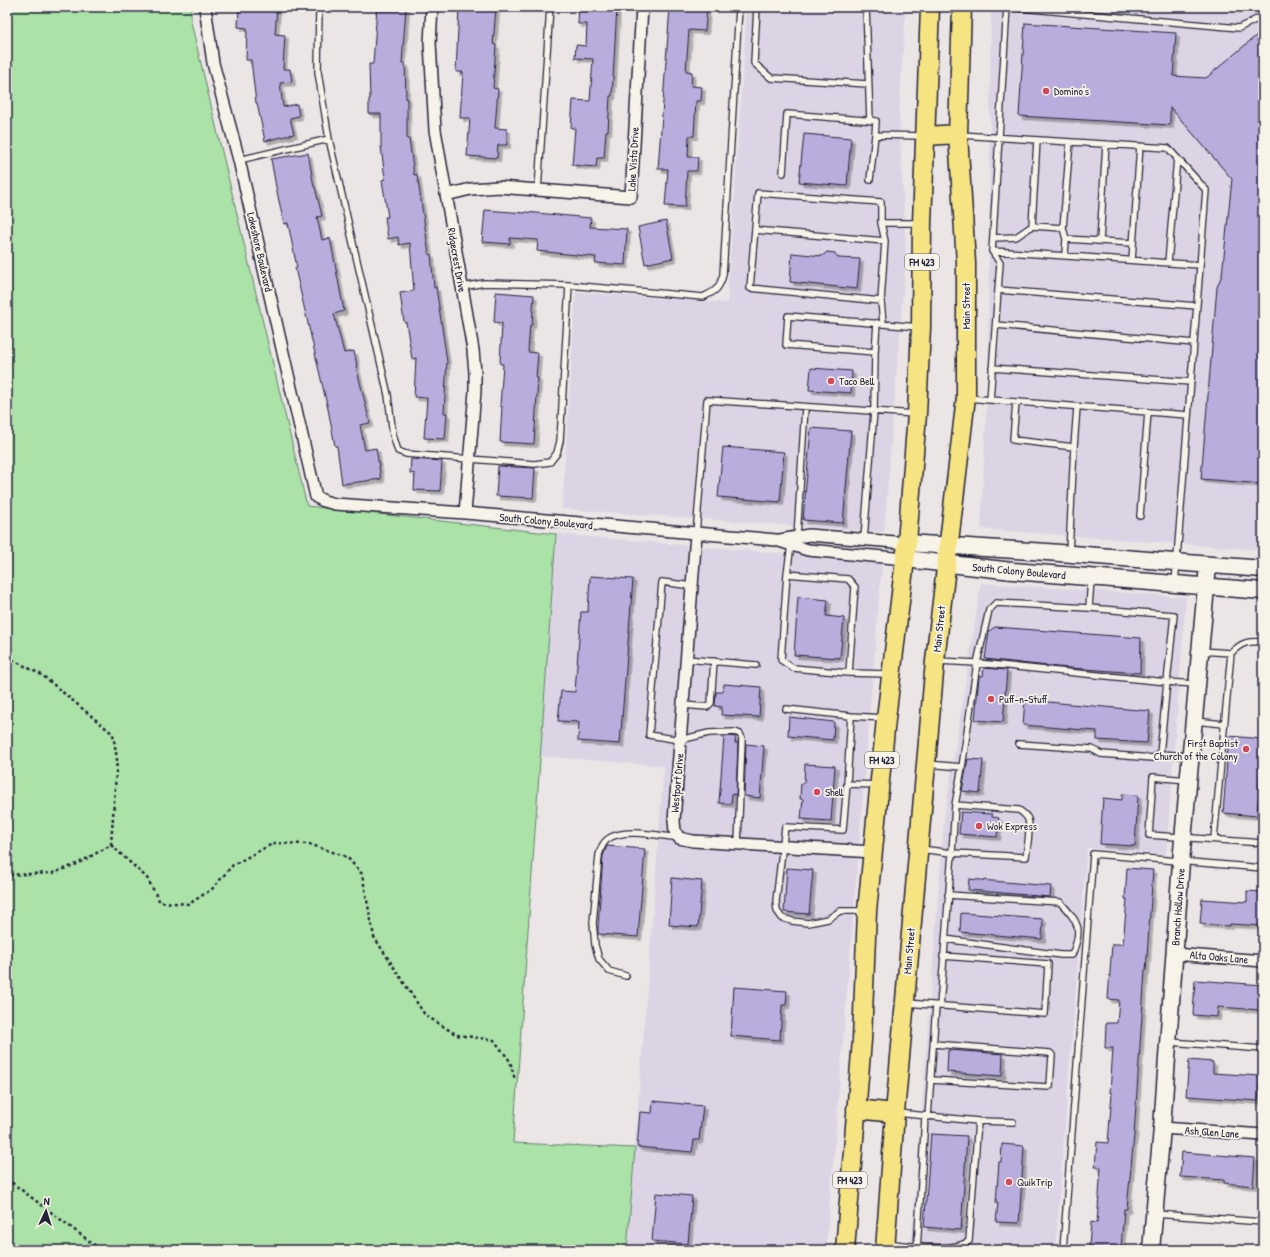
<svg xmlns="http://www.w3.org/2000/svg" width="1270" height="1257" viewBox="0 0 1270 1257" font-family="'Patrick Hand',sans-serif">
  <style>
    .built { fill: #dcd4e4 }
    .green { fill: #aae2a7; stroke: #668271 }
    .building { fill: #b9adde; stroke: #22223b; filter: url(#shadow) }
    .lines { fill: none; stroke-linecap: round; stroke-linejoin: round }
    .lane-casing { stroke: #22223b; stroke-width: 8 }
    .street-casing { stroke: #22223b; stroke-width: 14 }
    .secondary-casing { stroke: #22223b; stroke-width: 19 }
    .primary-casing { stroke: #22223b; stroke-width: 21 }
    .path { stroke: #22223b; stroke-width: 2.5; stroke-dasharray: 3 3; stroke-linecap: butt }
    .lane { stroke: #f7f3e8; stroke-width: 5.5 }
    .street { stroke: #f7f3e8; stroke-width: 11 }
    .secondary { stroke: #f7f3e8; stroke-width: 16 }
    .primary { stroke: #f6e381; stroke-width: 18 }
    .poi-dot { fill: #d1495b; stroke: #f7f3e8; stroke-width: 1.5 }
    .labels { text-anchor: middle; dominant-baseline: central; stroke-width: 3.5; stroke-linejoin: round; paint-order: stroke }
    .shield { fill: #f7f3e8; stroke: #62616f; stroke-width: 1 }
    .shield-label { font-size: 10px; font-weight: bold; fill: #22223b }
    .poi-label { font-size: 11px; fill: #22223b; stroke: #f7f3e8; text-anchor: start }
    .street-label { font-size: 11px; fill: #22223b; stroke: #f7f3e8 }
  </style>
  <defs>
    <filter id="shadow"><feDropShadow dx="3.5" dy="3.5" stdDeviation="0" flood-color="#0004"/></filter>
  </defs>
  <rect width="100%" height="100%" fill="#ebe5e6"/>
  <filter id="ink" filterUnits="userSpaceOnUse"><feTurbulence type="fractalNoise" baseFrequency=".025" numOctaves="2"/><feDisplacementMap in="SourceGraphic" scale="8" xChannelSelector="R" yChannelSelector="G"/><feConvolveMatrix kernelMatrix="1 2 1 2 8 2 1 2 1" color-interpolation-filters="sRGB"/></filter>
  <g filter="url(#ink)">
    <!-- built -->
    <path class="built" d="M747,7H906L899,113L906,254L884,532L562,509L576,292L727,303Z
      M991,7H1263V550L981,529L988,371Z
      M556,534L882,562L826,1250H627L664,766L540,756Z
      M981,583L1186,597L1166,855L1087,848L1055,1250H911L944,820Z"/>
    <!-- green -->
    <path class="green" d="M7,7H191V22L307,506L556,534L513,1143L635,1148L627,1250H7Z"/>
    <!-- building -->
    <path class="building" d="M239,7H277L275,34L285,35L283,69H290L292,82L280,83L283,107L297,104L299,116L290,118L294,134L265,141L257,103H256L251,60H246L247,28L238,27Z
      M377,7H406L402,63H405L406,99H407V139H409L414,175L417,174L429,254H431L434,288L436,287L447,361L444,413H447L445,439L424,438L427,398L414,397L416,358L412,359L406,322H404L400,293L414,291L410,243L399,245L398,237L388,239L385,217H388L382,180L385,179L381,146V114H369V99H370L369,64H373Z
      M459,7L496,8L493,44L496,45L493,88L498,89L495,128L507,129V145H498L497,158L467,156L470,118H460L463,72H456Z
      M579,7H617L612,96H610L608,131H606L604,158H597L596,167L572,165L575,128H571L573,100L590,101L593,59L575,58L576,45L586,46L587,24H578Z
      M670,7H707L705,31L689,30L686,71L692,72L691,86L702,87L701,101H696L694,136H689L688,157H698L697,171H687L685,207L665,206L668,169H658Z
      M1025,23L1176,33L1173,76L1206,78L1263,30V484L1201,479L1217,287L1222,275L1232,179L1170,107V125L1019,116Z
      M804,134L851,138L847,186L799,182Z
      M308,153L314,187H315L322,216L317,217L322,240L330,238L344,311L334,314L344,353L354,351L357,366H356L370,423L360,425L365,450L376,448L381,479L342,484L337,446H335L328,409L302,298L295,268H297L288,223L284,224L276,187L271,159Z
      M485,210L525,213V212L591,218L590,227L627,229L625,265L595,263L596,257L537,251L538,240L510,238V244L482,242Z
      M666,221L673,258L645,264L638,227Z
      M827,252L835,253L838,258L860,259L857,289L790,282L792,253L822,256Z
      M496,292L534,295L532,325H530L528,352L538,353L536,378H538L534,444L500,442L502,406H500L503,364H500L502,323L494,322Z
      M811,368L852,371L851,393L809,390Z
      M811,428L851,431L843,523L803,520Z
      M723,447L784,452L780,502L718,497Z
      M411,459L442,461L440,491L414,490L415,474L410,473Z
      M498,466L535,468L533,498L496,496Z
      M590,576L633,579L620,744L578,741L579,722L558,721L561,691L575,692L581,612H588Z
      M798,597L828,600L826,616L844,618L840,658L794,655Z
      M995,627L1141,638L1140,673L1057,667L985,659L989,631Z
      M984,668L1007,670L1003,722L975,720L979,676H983Z
      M724,684L761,687L759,717L721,715L722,707L715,706L716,692H723Z
      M1025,700L1150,711L1147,743L1097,740V731L1023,725Z
      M789,717L834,722L833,740L788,736Z
      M729,736L736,737L735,743H738L736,795L732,794L731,804L719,803L724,737Z
      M1229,736L1263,739V760H1261L1257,816L1223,813Z
      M746,744L764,746L760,798L744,796Z
      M968,759L983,760L980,793L962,791Z
      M805,764L835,766L831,821L801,819L803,799H800L801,783H804Z
      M1122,794L1138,795L1135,846L1100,844L1103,798L1122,800Z
      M961,812L992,814V817L999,818L997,837L959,834Z
      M607,846L645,849L638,937L598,934V927L603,856Z
      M787,868L813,870L809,914L784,912Z
      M1127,868L1153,870L1146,971H1145L1134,1135L1127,1209H1124L1121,1249L1089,1247L1091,1222L1097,1223L1101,1167H1095L1097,1142L1108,1143L1112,1093H1110L1113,1048H1105L1106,1023H1117L1119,1000L1108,999L1112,944H1123L1127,899H1125Z
      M672,878L702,881L698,927L669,925Z
      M969,879L1051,886L1050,897L968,890Z
      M1247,891L1263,892V926L1230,924V926L1200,924L1202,899L1247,902Z
      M961,913L1043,919L1042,939L960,932Z
      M1195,980L1263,985L1261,1010L1218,1007L1217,1017L1193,1015Z
      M734,987L787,991L786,1005H782L780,1040L731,1036Z
      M948,1050L1003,1054L1002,1076L947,1072Z
      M1189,1060L1213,1062V1073L1260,1076L1258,1101L1186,1096Z
      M653,1101L703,1106L699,1140H694L692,1152L637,1147L640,1112L652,1113Z
      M931,1134L967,1136L961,1230L924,1227Z
      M1002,1144L1024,1146L1019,1223L996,1222L998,1203H996L999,1162H1001Z
      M1182,1152L1255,1158L1253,1186L1224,1183V1180L1180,1177Z
      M656,1193L692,1196L688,1244L652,1241Z"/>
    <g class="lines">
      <!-- lane casing -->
      <g class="lane-casing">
        <path id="lane" d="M319,7L318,72L329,139L388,395L393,435L398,451L406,454L534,464L550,462L557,453L560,441L569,285
          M757,7L754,63L771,78L868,84
          M866,7L870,121
          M1007,7L992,251L1000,263L990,400L1188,415
          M1008,7L1239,28L1261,17H1263
          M960,135L1168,148L1206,190L1175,583
          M239,160L329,139
          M783,173L787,114L876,121L875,135L923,136
          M870,180L875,135
          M538,190L550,7
          M758,193L881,202V223L885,241L881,301L750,288Z
          M881,223H919
          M1032,226L1063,228L1066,239L1133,243
          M1063,228L1070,142
          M755,230L885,241
          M993,238L1016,237L1032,226L1037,140
          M1100,241L1106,144
          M992,251L1200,265
          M1065,255L1066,239
          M1132,260L1140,146
          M1168,263L1177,158
          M462,287L484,283L569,285L703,297C716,291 719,289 723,275L739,7
          M998,290L1197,306
          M881,301L883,323
          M877,323L875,352L786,345L788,316L919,327
          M996,325L1194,343
          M992,368L1191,382
          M969,398L990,400
          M1016,402L1013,440L1074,447L1069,553
          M1074,447L1077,407
          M1140,516L1148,412
          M696,534L707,400L915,414
          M797,537L805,407
          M864,539L874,411L875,352
          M787,574L791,545
          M692,586L662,582L649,735L680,740L709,733L735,732L740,734L742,738L738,844
          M1201,651L1231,653L1214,839
          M1231,653C1242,642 1248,641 1263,642
          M686,659L756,665
          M938,661L977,663L1167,682L1174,615L1089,608L1091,579
          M849,673L793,668L781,660L787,574L848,579L855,587L849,673L889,674
          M683,705L707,707L711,703L714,661
          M786,709L851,716
          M1195,721L1224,724
          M1019,744L1092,749L1101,754L1153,758L1160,754
          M1189,756L1160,754L1167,682L1195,684
          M927,764L962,767L977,663L989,610L996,603L1089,608
          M1188,780L1153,777L1149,835L1263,843
          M847,784L843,830L785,827L776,901L777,911L782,918L792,921L808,923L828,919L840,911H865
          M877,785L847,784L851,716L884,718
          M955,805L1019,810C1023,813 1026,815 1028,819C1031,828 1027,848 1026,857L952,853L955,805L962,767
          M920,849L952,853L940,1006
          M945,939L1061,955H1072C1083,928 1079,923 1060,902L948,895
          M626,976L609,971L599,959L595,945L593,923L599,855C601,849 602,843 608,839C623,827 661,836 679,838
          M907,1003L1045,1014L1048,964L943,956
          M1170,1042L1263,1049
          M931,1080L1048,1087L1050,1086L1052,1055L1050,1053L934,1044
          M928,1117L936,1006
          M978,1121L1013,1122
          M1155,1214L1263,1222
          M887,1243C907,1246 953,1253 969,1241L978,1121L897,1113
          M917,1250L925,1117
          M1063,1250L1093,854L1263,868"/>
      </g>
      <!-- street casing -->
      <g class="street-casing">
        <path id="street" d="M205,7L213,63L239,160L316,497L324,501L335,504L465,513L776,540L808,550L905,559
          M432,7L430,43L435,130L473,350L475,373V391L465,513
          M446,195L471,189L498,187L631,197L642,7
          M696,534L674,821L675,831L679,838L693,841L873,852
          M780,540L809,535L907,543
          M1174,954L1263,961
          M1162,1128L1263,1135"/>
      </g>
      <!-- secondary casing -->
      <g class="secondary-casing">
        <path id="secondary" d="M907,543L1047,552L1263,569
          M905,559L1013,571L1263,591
          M1151,1250L1162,1128L1181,862L1208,565"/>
      </g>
      <!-- primary casing -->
      <g class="primary-casing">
        <path id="primary" d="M925,136L958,134
          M856,1109L895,1113
          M845,1250L862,1040L867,911L886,719L907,543L917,414L921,327L922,223L930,7
          M885,1250L895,1113L926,764L935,661L966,397V263L958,134L962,7"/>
      </g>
      <!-- path -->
      <path class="path" d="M7,657L42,675L113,734L117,759L111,845L77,864L53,873L7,875
        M111,845L147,878L160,902L189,904L212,889L233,865L274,843L309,844L347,857L362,874L374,937L425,1015L457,1035L494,1040L510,1061L515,1080
        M7,1179L101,1250"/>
      <!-- lane -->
      <use href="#lane" class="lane"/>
      <!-- street -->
      <use href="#street" class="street"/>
      <!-- secondary -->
      <use href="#secondary" class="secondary"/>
      <!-- primary -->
      <use href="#primary" class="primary"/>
    </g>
  </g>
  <!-- markers -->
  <g class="poi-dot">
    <circle cx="1046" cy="91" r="4"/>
    <circle cx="831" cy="381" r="4"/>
    <circle cx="991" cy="699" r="4"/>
    <circle cx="1246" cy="749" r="4"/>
    <circle cx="817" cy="792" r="4"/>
    <circle cx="979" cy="826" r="4"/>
    <circle cx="1009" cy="1182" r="4"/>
  </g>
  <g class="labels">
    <!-- shield labels -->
    <g class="shield">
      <rect x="905" y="254" width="34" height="16" rx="3"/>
      <rect x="865" y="752" width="34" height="16" rx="3"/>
      <rect x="833" y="1172" width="34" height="16" rx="3"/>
    </g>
    <g class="shield-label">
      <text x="922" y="262">FM 423</text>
      <text x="882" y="760">FM 423</text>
      <text x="850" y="1180">FM 423</text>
    </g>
    <!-- poi labels -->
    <g class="poi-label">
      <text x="1054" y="91">Domino's</text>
      <text x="839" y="381">Taco Bell</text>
      <text x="999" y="699">Puff-n-Stuff</text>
      <text x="1238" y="743" text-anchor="end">First Baptist<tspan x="1238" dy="13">Church of the Colony</tspan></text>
      <text x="825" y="792">Shell</text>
      <text x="987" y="826">Wok Express</text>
      <text x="1017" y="1182">QuikTrip</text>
    </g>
    <!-- street labels -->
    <g class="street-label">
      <text transform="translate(633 159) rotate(-87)">Lake Vista Drive</text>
      <text transform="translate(260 252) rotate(77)">Lakeshore Boulevard</text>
      <text transform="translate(457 260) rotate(80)">Ridgecrest Drive</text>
      <text transform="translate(966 306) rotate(-90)">Main Street</text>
      <text transform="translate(546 521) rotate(5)">South Colony Boulevard</text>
      <text transform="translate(1019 571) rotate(5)">South Colony Boulevard</text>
      <text transform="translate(939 629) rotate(-84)">Main Street</text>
      <text transform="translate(677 783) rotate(-85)">Westport Drive</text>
      <text transform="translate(1178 907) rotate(-86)">Branch Hollow Drive</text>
      <text transform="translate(909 951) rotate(-85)">Main Street</text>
      <text transform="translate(1219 957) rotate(5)">Alta Oaks Lane</text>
      <text transform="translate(1212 1132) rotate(4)">Ash Glen Lane</text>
    </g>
  </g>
  <!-- margin -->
  <rect width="1270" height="1257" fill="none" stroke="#f7f3e8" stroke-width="24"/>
  <rect x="12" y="12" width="1246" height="1233" fill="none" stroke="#22223b" stroke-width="1.5" filter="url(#ink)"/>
  <!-- north arrow -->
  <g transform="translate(46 1211) rotate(4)" stroke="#f7f3e8" stroke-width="3" paint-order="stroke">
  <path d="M0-3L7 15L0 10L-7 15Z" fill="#22223b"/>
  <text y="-6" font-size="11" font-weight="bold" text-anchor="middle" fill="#22223b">N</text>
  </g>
</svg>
